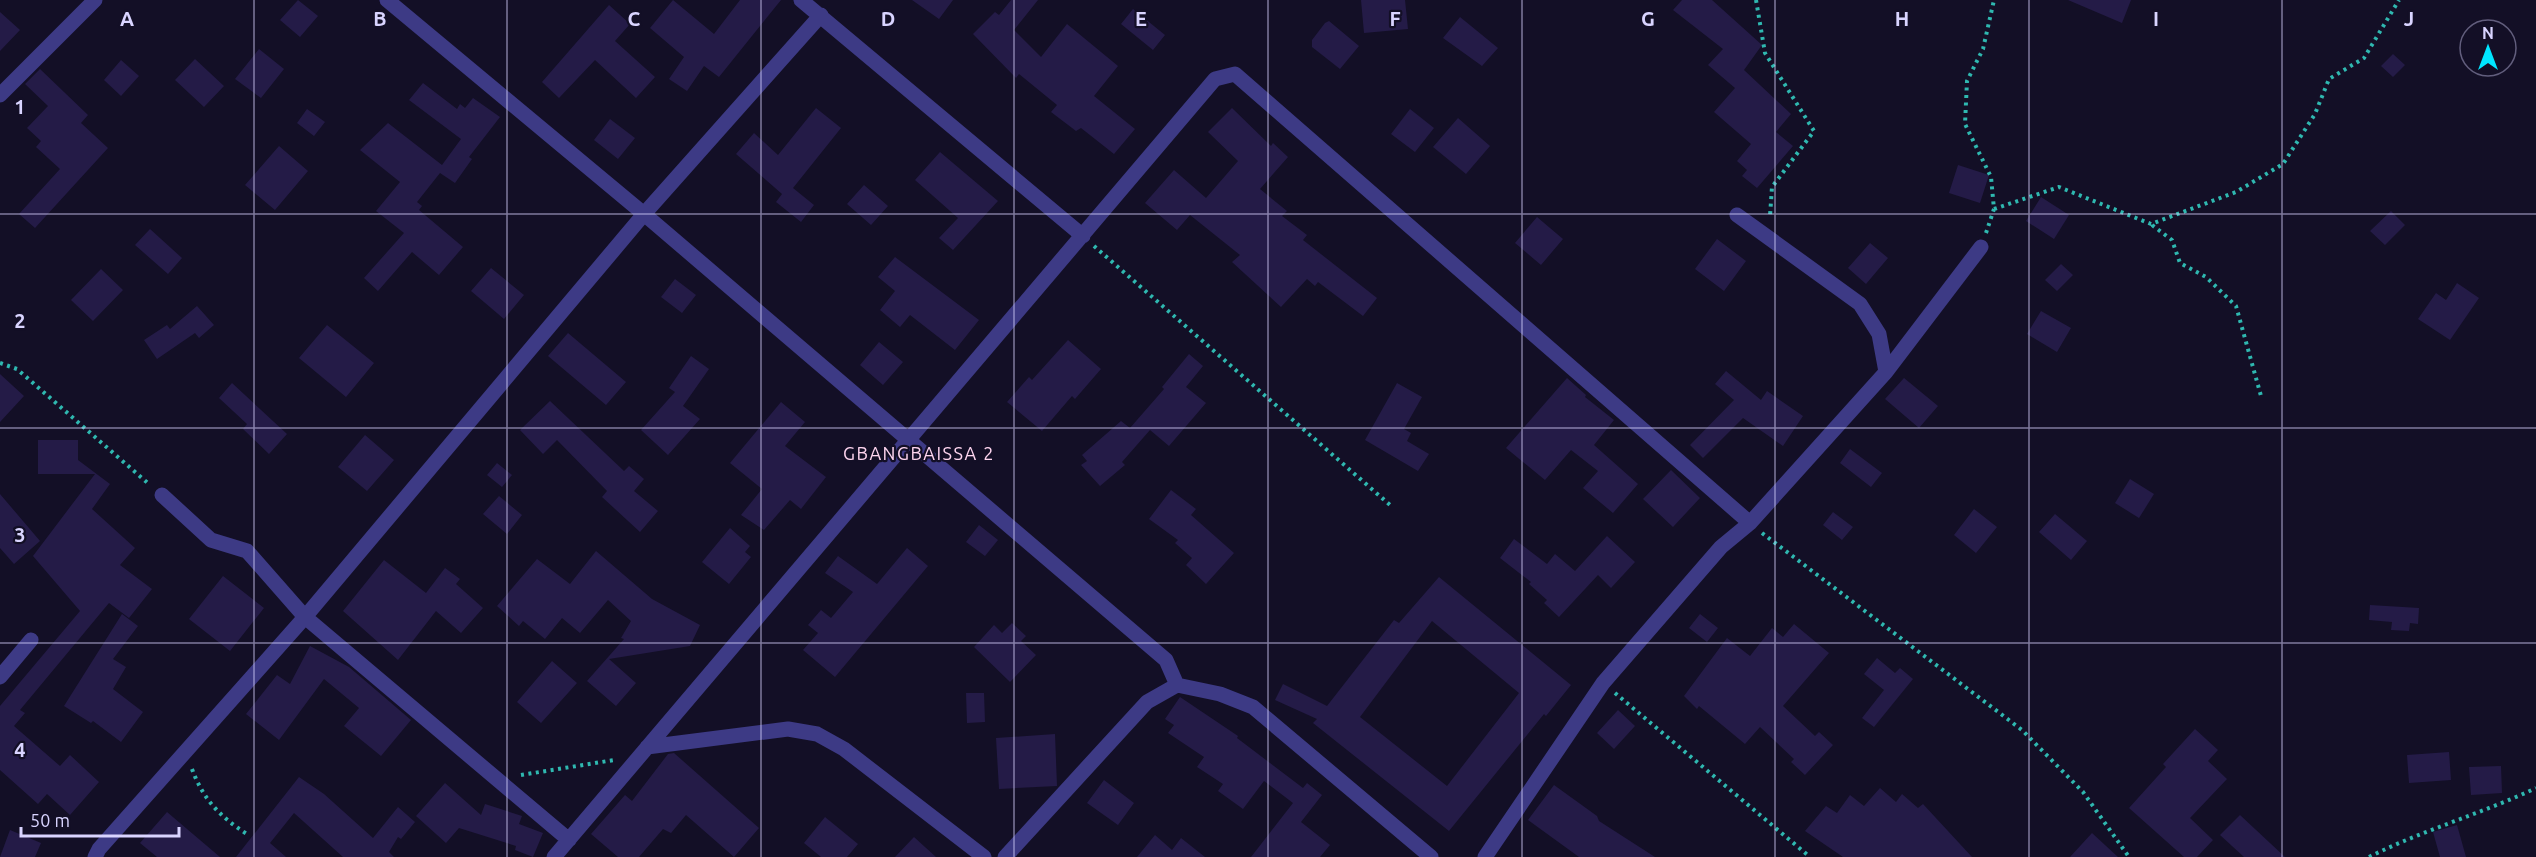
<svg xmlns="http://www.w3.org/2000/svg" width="2536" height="857" viewBox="0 0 2536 857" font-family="Ubuntu,sans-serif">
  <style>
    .building { fill: #241b47; fill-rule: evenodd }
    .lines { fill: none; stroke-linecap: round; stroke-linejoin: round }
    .path { stroke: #2fb8b0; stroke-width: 4; stroke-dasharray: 3 4.5; stroke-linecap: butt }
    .minor { stroke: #3d3a85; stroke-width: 15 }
    .grid { fill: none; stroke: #d9d4ff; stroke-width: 1.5; stroke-opacity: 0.55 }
    .labels { text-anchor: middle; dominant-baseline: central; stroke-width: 4.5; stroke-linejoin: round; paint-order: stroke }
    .neighbourhood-label { font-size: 18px; letter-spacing: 1.5px; fill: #ffd6f0; stroke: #130f26 }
    .grid-label { font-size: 20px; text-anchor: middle; font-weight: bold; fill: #d9d4ff; stroke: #130f26; stroke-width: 4.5; stroke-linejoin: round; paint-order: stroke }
  </style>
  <rect width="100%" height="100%" fill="#130f26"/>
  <!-- building -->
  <path class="building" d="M298,0L318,16L300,37L280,20Z
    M673,0L714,34L740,0H781L719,77L704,66L687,91L669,79L684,57L650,28Z
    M912,0H953L939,19Z
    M1011,0H1038L1014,30L1041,57L1067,24L1118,66L1094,96L1135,129L1114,154L1081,128L1076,131L1051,112L1057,105L1019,74L1016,78L973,34L995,12L999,15Z
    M1361,0H1405L1408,29L1364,33Z
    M1682,0H1712L1762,45L1744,70L1791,114L1776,132L1793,146L1757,188L1742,176L1747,170L1737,161L1751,144L1714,112L1735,88L1708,65L1723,49L1673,10Z
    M2068,0H2131L2122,23Z
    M609,5L630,24L615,41L655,77L636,98L595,60L559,98L542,82Z
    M1133,9L1165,35L1153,50L1121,24Z
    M0,12L20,30L0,51Z
    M1460,17L1498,48L1482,66L1443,38Z
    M1329,21L1359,46L1340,69L1312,47V40L1325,23Z
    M259,49L284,69L261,98L235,79Z
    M2393,54L2405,65L2393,77L2381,66Z
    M195,59L224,86L204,107L175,80Z
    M121,60L139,76L121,96L104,80Z
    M40,69L88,115L81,123L108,148L35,228L19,214L60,169L36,147L41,141L27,128L48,106L25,84Z
    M423,83L457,109L460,104L465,108L473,98L500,117L469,157L472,159L455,183L440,173L417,202L422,206L419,210L463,247L439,275L412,252L378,291L364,278L404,233L376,211L400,182L360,150L388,123L442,165L461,139L409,100Z
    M816,108L841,128L793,188L814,205L801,222L776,202L782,194L736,154L754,133L778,155Z
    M1232,108L1271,146L1273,143L1288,157L1260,189L1287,211L1282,216L1307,235L1303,240L1377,298L1363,316L1318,282L1315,286L1307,279L1281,307L1232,262L1240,255L1190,215L1177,230L1145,203L1174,170L1206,198L1238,161L1208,132Z
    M307,109L325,122L314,136L297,123Z
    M1410,109L1434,128L1415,152L1391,134Z
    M1458,118L1490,146L1466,174L1433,147Z
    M610,119L635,138L618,159L594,140Z
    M279,146L308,171L275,210L245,185Z
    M940,152L998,201L953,250L939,238L958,218L915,180Z
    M1958,165L1989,175L1980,203L1949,193Z
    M864,185L888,206L871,225L847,204Z
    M2041,197L2069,215L2054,239L2026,221Z
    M2391,211L2405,225L2385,245L2370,231Z
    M1537,217L1563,239L1541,265L1515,243Z
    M150,229L182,258L168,274L135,245Z
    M1717,239L1746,261L1724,291L1695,269Z
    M1870,243L1888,258L1866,284L1848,268Z
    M895,257L979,320L955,350L910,315L900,327L880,310L895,291L878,277Z
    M2061,264L2073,275L2057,291L2045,280Z
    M491,268L524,295L504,319L471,291Z
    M101,269L123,290L93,321L71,300Z
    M675,279L696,295L682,313L661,297Z
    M2457,283L2479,298L2450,340L2418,319L2436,293L2446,300Z
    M197,306L214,325L199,338L195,333L157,359L144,340L167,325L170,329Z
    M2041,311L2071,328L2057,352L2027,334Z
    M327,325L374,363L346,397L299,358Z
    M568,333L626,382L606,405L548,356Z
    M1068,340L1101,369L1075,399L1072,396L1042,431L1007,402L1029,377L1032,380Z
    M879,342L903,362L883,385L860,365Z
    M1189,354L1203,366L1186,387L1206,403L1169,446L1150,430L1122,462L1125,465L1100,486L1081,465L1087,461L1082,455L1121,421L1130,428L1164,389L1162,387Z
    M691,356L709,369L683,406L700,419L668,455L641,430L675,392L669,388Z
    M1726,371L1761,400L1767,391L1803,416L1783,446L1743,418L1703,458L1690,445L1734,400L1715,384Z
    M0,374L24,396L0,422Z
    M1567,378L1586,395L1585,397L1614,420L1594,445L1638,484L1613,513L1583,488L1598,471L1571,450L1545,480L1506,448Z
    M1904,378L1938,406L1919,428L1885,399Z
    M232,383L287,434L269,454L243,429L247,424L219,398Z
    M1397,383L1422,397L1404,429L1411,433L1407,441L1429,454L1418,471L1365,440Z
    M550,401L624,471L629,466L644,479L634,491L658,511L640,532L602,497L607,491L557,440L543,454L520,430Z
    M781,402L805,422L785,446L826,477L801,509L790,500L764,530L741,515L762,489L730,463Z
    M365,435L394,460L367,491L338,467Z
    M38,440H78V460L110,484L92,509L135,548L120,565L152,589L129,618L109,603L20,710L25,713L14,726L60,766L70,755L99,782L70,815L47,794L38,804L0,770V706L80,611L33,556L95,474H38Z
    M1850,449L1882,473L1871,487L1840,463Z
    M497,463L512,475L502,487L487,475Z
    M1671,470L1700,498L1673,527L1643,499Z
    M2130,479L2154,494L2139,518L2115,503Z
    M1171,490L1196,509L1191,515L1234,553L1206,584L1186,565L1192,558L1175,543L1178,540L1149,519Z
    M0,494L40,541L14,564L0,548Z
    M499,496L522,515L507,534L483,514Z
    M1974,509L1997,527L1976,553L1954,535Z
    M1833,512L1853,527L1842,540L1823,525Z
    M2055,514L2087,541L2071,560L2039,532Z
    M979,525L998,540L985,556L966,542Z
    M730,528L750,546L745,552L751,557L729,584L702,562Z
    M1607,536L1635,562L1611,588L1598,575L1559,617L1544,603L1547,600L1529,584L1531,582L1500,558L1514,539L1547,564L1555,554L1575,571Z
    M907,548L928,566L835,677L803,650L818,633L808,625L821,610L831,618L853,592L825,573L838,556L877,584Z
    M596,551L652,599L700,625L690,646L609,659L636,683L616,706L587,681L624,639L621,638L631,621L608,600L580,633L562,618L545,639L523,621L519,626L497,606L537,559L570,584Z
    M384,560L426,593L445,568L460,579L456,584L483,608L461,633L436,611L398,660L343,611Z
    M223,576L264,608L230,651L189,619Z
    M1439,577L1571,685L1546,716L1544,714L1449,831L1313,723L1317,719L1275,700L1283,684L1327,706L1394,620L1399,623ZM1432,621L1519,693L1447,786L1360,717Z
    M2370,605L2419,608L2418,624L2410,623L2409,631L2391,630L2392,622L2369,620Z
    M122,614L138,626L113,659L126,667L113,689L143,712L121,742L93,721L91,723L64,706Z
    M1700,614L1718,628L1707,642L1689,628Z
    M1012,623L1026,636L1021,641L1036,655L1010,682L974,647L994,625L1002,633Z
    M1794,624L1829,653L1783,706L1815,736L1819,732L1833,745L1805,775L1791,762L1794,759L1760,727L1745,744L1699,706L1697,709L1684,696L1727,638L1750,656L1772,628L1783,637Z
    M310,646L349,667L411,720L381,756L344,726L359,708L324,679L279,740L246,714L277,675L290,684Z
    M1877,658L1895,673L1900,668L1913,679L1874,727L1862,718L1884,690L1864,674Z
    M552,661L577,683L541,723L517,702Z
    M966,693H984L985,722L967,723Z
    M1180,697L1238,736L1237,738L1303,788L1307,783L1322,795L1301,822L1330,845L1320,857H1251L1293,803L1264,781L1243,809L1218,791L1223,784L1197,767L1204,757L1168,733L1174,725L1165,719Z
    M1618,710L1635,726L1614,749L1597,733Z
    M2195,729L2218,750L2208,761L2227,779L2190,818L2213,840L2197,857H2184L2129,808L2166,767L2163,764Z
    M1055,734L1057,786L999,789L996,738Z
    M2449,752L2451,780L2409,783L2407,755Z
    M674,753L759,828L734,857L686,815L671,833L663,829L639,857H618L591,834L625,795L632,801L668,754Z
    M2501,766L2502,793L2471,795L2469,767Z
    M299,777L324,794L373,838L398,807L415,822L401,839L398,837L389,852L394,857H343L294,813L270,843L286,857H236Z
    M1104,780L1134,803L1118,825L1087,803Z
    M445,783L481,815L485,804L522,816L519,824L543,833L533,857L515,850L516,846L459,828L446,843L416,816Z
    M1554,785L1597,816L1599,821L1655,857H1579L1528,820Z
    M1880,788L1896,802L1902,794L1918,808L1923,804L1972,857H1843L1805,831L1826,806L1837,813L1850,795L1864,806Z
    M167,812L220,857H157L140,843Z
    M2240,815L2285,857H2244L2220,835Z
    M825,817L858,844L847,857H821L804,843Z
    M2457,825L2466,857H2440L2433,832Z
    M10,830L41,843L35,857H0Z
    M2092,833L2118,857H2070Z
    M1155,835L1172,850L1181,838L1205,857H1137Z
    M914,837L936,857H895Z"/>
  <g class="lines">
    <!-- path -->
    <path class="path" d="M1756,0L1765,53L1814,131L1772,187L1770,216
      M1994,209L2059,187L2151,224L2236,192L2283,164L2315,114L2329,79L2364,58L2399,0
      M2152,225L2172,240L2180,263L2206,277L2236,306L2261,396
      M1986,233L1994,209L1991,177L1965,124L1967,81L1983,49L1994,0
      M1094,246L1390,505
      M0,363L17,369L150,485
      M1762,533L2022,730L2083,792L2129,857
      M1615,693L1810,857
      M192,769C203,799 220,817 247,834
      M521,775L614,760
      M2369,857C2423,830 2481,814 2536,788"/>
    <!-- minor -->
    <path class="minor" d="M387,0L644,214L1166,660L1177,685
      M801,0L1083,236
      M0,95L95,0
      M1737,215L1860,304L1879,334L1886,372
      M162,495L211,540L247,551L305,617L569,840
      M0,677L31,640
      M647,747L788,729L817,734L844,749L984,857
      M95,857L99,849L305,617L644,214L821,15
      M554,857L1215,79L1235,74L1750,523
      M1005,857L1147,702L1177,685L1220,694L1253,707L1431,857
      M1485,857L1603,683L1721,547L1750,523L1886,372L1981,247"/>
  </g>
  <!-- grid -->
  <path class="grid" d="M254,0V857M507,0V857M761,0V857M1014,0V857M1268,0V857M1522,0V857M1775,0V857M2029,0V857M2282,0V857M0,214H2536M0,428H2536M0,643H2536"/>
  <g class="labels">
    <!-- neighbourhood labels -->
    <g class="neighbourhood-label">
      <text x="919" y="453">GBANGBAISSA 2</text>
    </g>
  </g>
  <g class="grid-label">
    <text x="127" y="26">A</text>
    <text x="380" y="26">B</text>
    <text x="634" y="26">C</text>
    <text x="888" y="26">D</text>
    <text x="1141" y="26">E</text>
    <text x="1395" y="26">F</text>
    <text x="1648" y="26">G</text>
    <text x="1902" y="26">H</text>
    <text x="2156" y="26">I</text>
    <text x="2409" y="26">J</text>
    <text x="20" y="114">1</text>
    <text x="20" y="328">2</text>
    <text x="20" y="542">3</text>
    <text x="20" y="757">4</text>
  </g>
  <!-- north arrow -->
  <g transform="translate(2488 48)"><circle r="28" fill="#130f26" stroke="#625e7d" stroke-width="1.5"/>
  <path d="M0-4.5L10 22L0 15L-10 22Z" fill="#00e5ff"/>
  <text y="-9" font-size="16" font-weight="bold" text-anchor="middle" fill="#d9d4ff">N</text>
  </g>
  <!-- scale -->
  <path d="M21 827v9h158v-9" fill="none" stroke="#d9d4ff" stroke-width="3"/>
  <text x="30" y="827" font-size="18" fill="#d9d4ff" stroke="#130f26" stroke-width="4.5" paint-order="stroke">50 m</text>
</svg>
